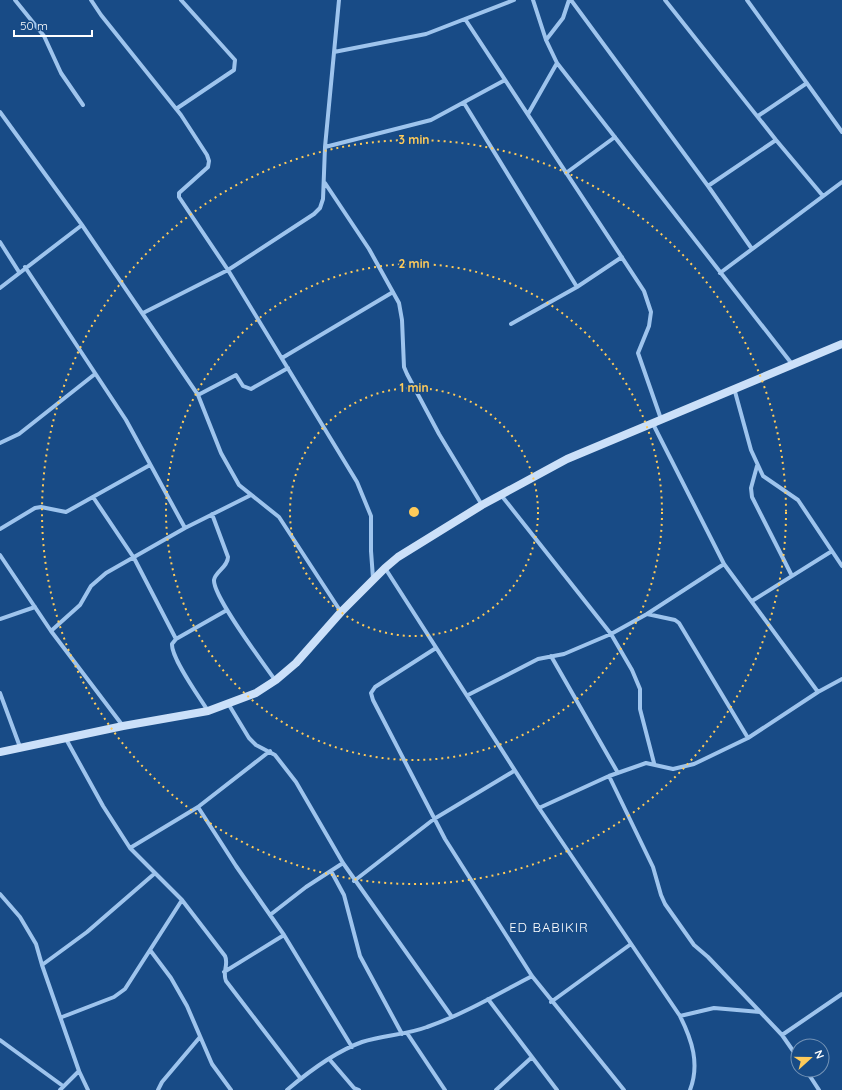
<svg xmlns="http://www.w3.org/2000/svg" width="842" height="1090" viewBox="0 0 842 1090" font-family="Quicksand,sans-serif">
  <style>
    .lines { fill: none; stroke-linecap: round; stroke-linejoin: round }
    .street { stroke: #9ec4ed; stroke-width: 4 }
    .secondary { stroke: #cbe0f9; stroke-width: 8 }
    .ring { fill: none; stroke: #ffcb5a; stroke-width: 2; stroke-dasharray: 2 4 }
    .labels { text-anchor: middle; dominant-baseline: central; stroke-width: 4; stroke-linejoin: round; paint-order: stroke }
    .quarter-label { font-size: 13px; letter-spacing: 1px; fill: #fff; stroke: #184b86 }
    .centre { fill: #ffcb5a; stroke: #184b86; stroke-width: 2 }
    .ring-label { font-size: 12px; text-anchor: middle; font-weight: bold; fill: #ffcb5a; stroke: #184b86; stroke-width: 4; stroke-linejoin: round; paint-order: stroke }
  </style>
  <rect width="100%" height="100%" fill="#184b86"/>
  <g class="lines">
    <!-- street -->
    <path class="street" d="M15,0L44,36L61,73L83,105
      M91,0L101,15L181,115L207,155L209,161L208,167L179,193V197L228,270L357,482L371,516V551L373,578
      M533,0L546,40L557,63L792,364
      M571,0L708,186L752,249
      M665,0L776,140L823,196
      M747,0L842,132
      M465,19L644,291L651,312L649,326L638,353L661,419
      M546,40L563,18L569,0
      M334,52L426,34L514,0
      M464,103L577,287
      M176,109L234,70L235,60L181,0
      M0,112L82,225L198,395L221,453L239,485L279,517L341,612
      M528,114L557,63
      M758,116L807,83
      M325,147L431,120L505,80
      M566,173L615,137
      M325,183L369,249L399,303L402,320L404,367L407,374L439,434L482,505
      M708,186L776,140
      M0,242L19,272
      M25,267L126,420L185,528
      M720,273L842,182
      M0,288L82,225
      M143,313L228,270L314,214L320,208L323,199L325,147L339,0
      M511,324L577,287L622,257
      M282,358L393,292
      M734,388L751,450L763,476L798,500L842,566
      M198,395L236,375L243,386L251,389L288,368
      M652,422L724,564L818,692
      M0,443L19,434L95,374
      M757,466L751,488L752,497L792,576
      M501,495L611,634L632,670L640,689V709L654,763
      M93,497L134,558L176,639
      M212,514L228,557C228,567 215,572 214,580C213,597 264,664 275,680
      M0,529L35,508L41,507L66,512L150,465
      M0,555L51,631L123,726
      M385,568L539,808L680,1016C692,1040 700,1064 690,1090
      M752,601L832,551
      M647,614L675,620L679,623L748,738
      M0,619L35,607
      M51,631L80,605L91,586L106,573L185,528L251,495
      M436,648L375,687L371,693L373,700L445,839L532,976L624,1090
      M551,656L618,773
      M0,693L20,747
      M468,695L538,659L564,654L611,634L647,614L724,564
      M229,705L249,738L256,745L275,755L296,782L343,863L452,1017
      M208,711C200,698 171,658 172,644L176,639L227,610
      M66,739L103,806L130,848L182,900L225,956C229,964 222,972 226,981L301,1079
      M609,776L653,867L661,895L665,904L694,945L708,957L782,1035L798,1058
      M198,807L236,866L284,935L352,1047
      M539,808L609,776L646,763L673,769L694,764L748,738L818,692L842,679
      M130,848L198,807L270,751
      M331,871L344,895L360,956L402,1034
      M354,881L434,819L514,771
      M0,894L20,917L36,944L42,965L79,1071L88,1090
      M270,915L306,887L343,863
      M150,950L171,978L187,1006L212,1064L231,1090
      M42,965L87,932L154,874
      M224,972L284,935
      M488,999L557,1090
      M551,1002L631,944
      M680,1016L714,1008L760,1012
      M62,1017L114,997L125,989L182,900
      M407,1033L445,1090
      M782,1035L842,994
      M0,1040L63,1086
      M330,1060L354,1088L359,1090
      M806,1070L819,1090
      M60,1090L79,1071
      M158,1090L162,1082L200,1037
      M287,1090C307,1073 337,1051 362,1042C383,1035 406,1035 427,1027C464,1014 498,994 532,976
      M496,1090L531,1058"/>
    <!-- secondary -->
    <path class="secondary" d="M0,752L123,726L208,711L256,693L276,680L296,663L341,612L385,568L398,557L482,505L567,459L842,344"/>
  </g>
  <!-- distance rings -->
  <g class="ring">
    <circle cx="414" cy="512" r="124"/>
    <circle cx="414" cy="512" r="248"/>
    <circle cx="414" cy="512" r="372"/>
  </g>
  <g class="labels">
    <!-- quarter labels -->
    <g class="quarter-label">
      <text x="549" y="927">ED BABIKIR</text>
    </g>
  </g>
  <circle cx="414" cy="512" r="6" class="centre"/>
  <g class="ring-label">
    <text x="414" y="144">3 min</text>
    <text x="414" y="268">2 min</text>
    <text x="414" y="392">1 min</text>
  </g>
  <!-- north arrow -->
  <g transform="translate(810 1058) rotate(69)"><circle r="19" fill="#184b86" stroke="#7493b6"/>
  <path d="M0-3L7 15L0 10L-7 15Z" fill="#ffcb5a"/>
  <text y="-6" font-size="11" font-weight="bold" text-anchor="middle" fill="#ffffff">N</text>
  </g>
  <!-- scale -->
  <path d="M14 30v6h78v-6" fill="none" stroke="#ffffff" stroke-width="2"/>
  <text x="20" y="30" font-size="12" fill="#ffffff" stroke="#184b86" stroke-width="3" paint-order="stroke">50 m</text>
</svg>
